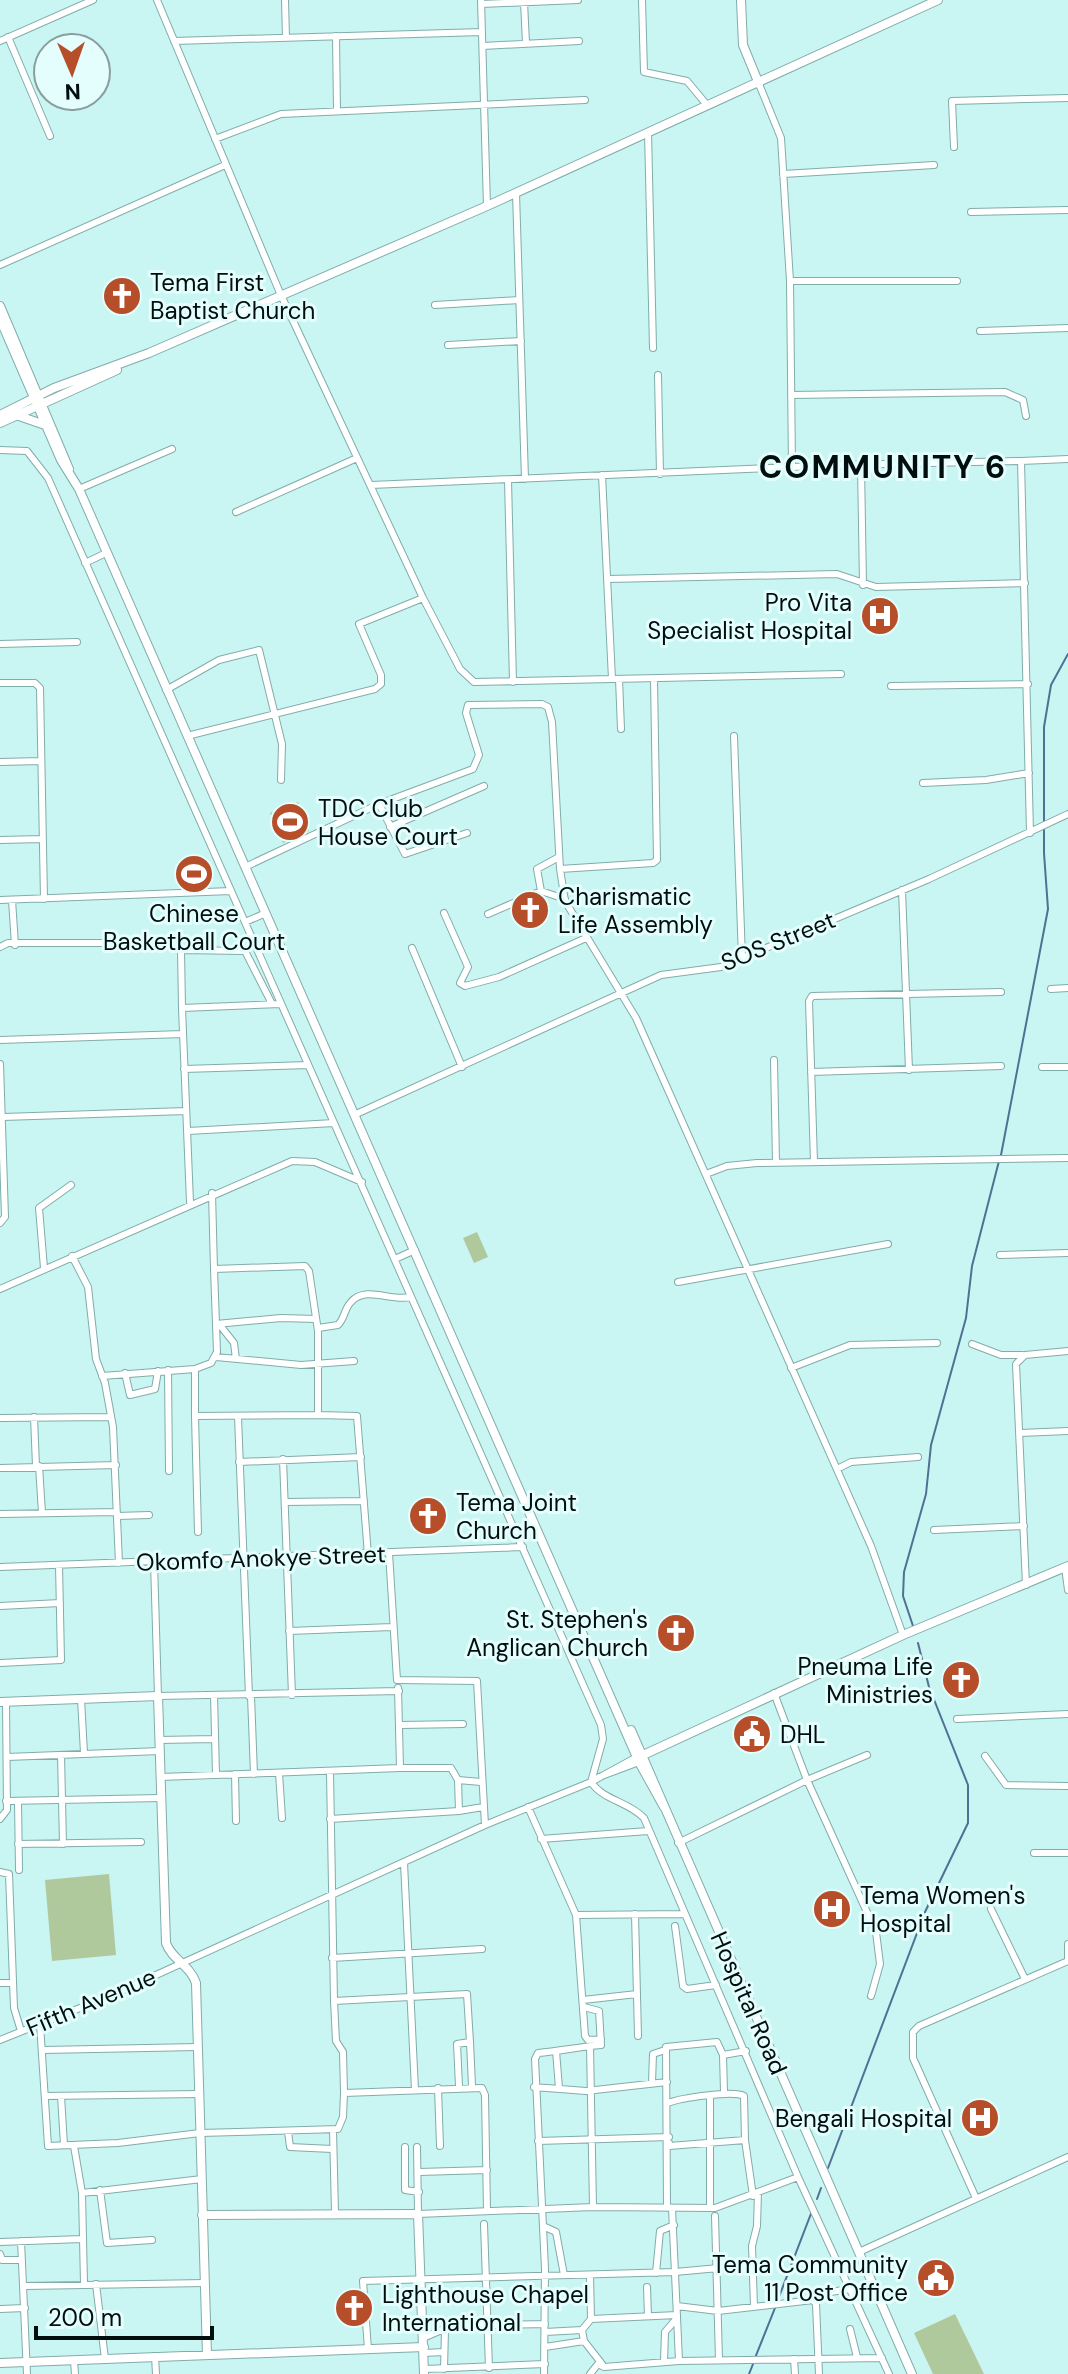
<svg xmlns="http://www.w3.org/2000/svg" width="1068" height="2374" viewBox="0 0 1068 2374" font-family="'DM Sans',sans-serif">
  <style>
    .green { fill: #b0c99c }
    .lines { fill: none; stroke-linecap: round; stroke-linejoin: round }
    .stream { stroke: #507094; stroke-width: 2 }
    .street-casing { stroke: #82acaa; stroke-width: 8 }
    .secondary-casing { stroke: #82acaa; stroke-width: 10 }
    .street { stroke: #fff; stroke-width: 6 }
    .secondary { stroke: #fff; stroke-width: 8 }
    .labels { text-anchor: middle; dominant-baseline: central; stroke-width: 6; stroke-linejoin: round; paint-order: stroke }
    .poi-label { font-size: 24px; fill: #010e0e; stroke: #e4fefd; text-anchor: start }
    .street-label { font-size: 24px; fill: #010e0e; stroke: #e4fefd }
    .district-label { font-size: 32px; font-weight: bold; letter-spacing: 2px; fill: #010e0e; stroke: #e4fefd }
  </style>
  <rect width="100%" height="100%" fill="#c9f5f3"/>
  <!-- green -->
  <path class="green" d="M298,802L309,831L283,843L270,813Z
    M477,1232L488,1257L474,1263L463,1238Z
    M109,1874L116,1955L52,1961L45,1880Z
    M955,2314L984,2374H933L914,2333Z"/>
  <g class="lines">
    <!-- stream -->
    <path class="stream" d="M1001,1155L1048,909L1044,853V727L1051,685L1068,654
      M913,1626L903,1596L904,1572L926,1494L931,1445L966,1318L972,1266L999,1161
      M828,2168L925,1912L968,1823V1785L929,1687L918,1643
      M817,2199L821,2188
      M777,2302L812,2211
      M755,2358L775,2308
      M749,2374L753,2364"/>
    <!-- street casing -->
    <g class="street-casing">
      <path id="street" d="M157,0L280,293L423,598L460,669L474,682L612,679L602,475
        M285,0L286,38
        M481,0L487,206
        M642,0L644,72L687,81L707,105
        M524,2L526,43
        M481,4L578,0
        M336,36L337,111
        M8,37L50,136
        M0,41L93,0
        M174,41L482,32
        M483,46L579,41
        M759,84L781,138L790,281L792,468
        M648,132L653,348
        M215,139L281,114L585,100
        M954,147L952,101L1068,98
        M783,174L934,165
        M516,193L525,479
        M971,212L1068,210
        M0,265L225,165
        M790,281H957
        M435,305L519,300
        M980,331L1068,328
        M448,345L521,341
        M658,375L660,474
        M791,395L1005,392L1023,400L1026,416
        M0,450L27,451L48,478L601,1725L603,1739L591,1782C604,1801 628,1801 644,1818L798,2177L889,2374
        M1021,461L1068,459
        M861,465L863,585
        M508,480L513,682
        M371,485L841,465L1021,461L1030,833
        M79,489L172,449
        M236,512L357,458
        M85,563L106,553
        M608,579L837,574L876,587L1025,583
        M0,644L77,642
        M612,679L841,674
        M619,679L621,729
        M654,679L657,860L653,863L560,869L565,901L636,1018L871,1546L903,1635
        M0,683H35L40,688L44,899
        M891,686L1028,684
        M166,690L219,660L259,650L282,744L281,780
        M187,736L375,689L381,684V675L359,624L423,598
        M734,736L742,958
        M0,762L41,761
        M923,783L986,780L1029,773
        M379,804L405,854L467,833
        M390,827L484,786
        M0,840L42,839
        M245,867L379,804L473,769L479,755L466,713L468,705L542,704L548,707L552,722L560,869
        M902,890L909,1070
        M541,891L537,869L559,857
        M0,900L231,891
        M12,900L15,945
        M444,913L468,967L460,983L465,986L499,977L586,938
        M488,914L541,891L565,899
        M245,922L266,913
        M0,947L8,943H136L172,939L181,950L182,1008L281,1004
        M412,948L462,1067
        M181,950L245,951L272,1004
        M1051,989L1068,988
        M182,1008L190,1202
        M0,1040L183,1034
        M774,1060L776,1162
        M0,1064L5,1217L0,1223
        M1042,1067H1068
        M184,1069L308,1065
        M811,1072L1001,1066
        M354,1115L661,975L721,967L929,879L1068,814
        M3,1117L186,1111
        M188,1131L334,1123
        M814,1162L809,1001L812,996L1001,992
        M706,1174L727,1166L757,1163L1068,1158
        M1000,1255L1068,1253
        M72,1256L88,1287L96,1359L105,1383L113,1427L119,1563
        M395,1259L415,1250
        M44,1268L39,1208L71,1185
        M678,1282L888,1244
        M0,1289L292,1161L315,1162L362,1182
        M216,1324L281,1318L316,1319
        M219,1324L234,1343L236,1359
        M318,1328L338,1325C345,1318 344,1309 351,1302C366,1285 391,1302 410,1297
        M972,1344L1001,1355H1022
        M216,1357L301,1365L354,1361
        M791,1368L850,1345L937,1343
        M195,1369V1416L318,1415V1331L309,1271L305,1266L214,1269L212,1193
        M168,1370L169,1471
        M125,1373L130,1395L155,1389L158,1371
        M102,1376L195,1369L211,1363L217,1352L214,1269
        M318,1415L357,1416L368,1555
        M195,1416L198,1532
        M34,1417L36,1466
        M238,1417L249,1696
        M0,1418L111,1417
        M1020,1433L1068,1431
        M283,1459L292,1695
        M239,1462L361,1457
        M39,1466L42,1513
        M0,1468L116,1465
        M837,1469L851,1462L918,1457
        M285,1502L364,1501
        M0,1514L116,1512
        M117,1516L149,1515
        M934,1530L1024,1526
        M389,1553L397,1680L477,1681L485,1825
        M154,1562L158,1696L399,1691
        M0,1567L523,1547
        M1065,1567L1068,1590
        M1026,1585L1016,1364L1025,1355L1068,1351
        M0,1606L60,1603
        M289,1631L392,1627
        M0,1663L61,1660L59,1565
        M774,1693L807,1780L876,1932L880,1964L871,1996
        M214,1695L216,1775
        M251,1696L254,1774
        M81,1699L84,1753
        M957,1719L1068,1714
        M400,1725L463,1724
        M159,1740L214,1739
        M61,1755L63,1844
        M985,1756L1006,1785L1068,1786
        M7,1757L160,1751
        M400,1768H451L458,1780L459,1811L483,1807
        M279,1773L282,1818
        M235,1774L236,1821
        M160,1777L400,1768L398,1688
        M599,1777L639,1762
        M458,1780L481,1782
        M6,1801L161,1798
        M18,1801L19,1870
        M528,1807L576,1915L585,2036L588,2040L601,2039
        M0,1819L7,1810L6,1702
        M330,1819L459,1811
        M541,1839L648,1831
        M678,1843L807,1780L867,1755
        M18,1844L141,1842
        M1034,1853H1068
        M404,1863L415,2090
        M0,1872L9,1874L14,2008L21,2031
        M991,1909L1025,1979
        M635,1914L638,2036
        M576,1915L684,1914
        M675,1926L683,1986L687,1989L716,1985
        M1068,1944V1958
        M332,1958L482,1949
        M0,1983H12
        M583,2000L637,1994
        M334,2001L467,1994L470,2042
        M40,2024L48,2146L118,2143L200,2133L338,2129L343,2117L344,2093L343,2052L336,2041L334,2001L330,1772
        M0,2040L110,1996L485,1825L591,1782L637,1757
        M590,2046L593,2207
        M43,2050L198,2047
        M556,2051L559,2088
        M652,2083L653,2054L665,2050
        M459,2086L457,2044L470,2042L472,2086
        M534,2087L586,2091L667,2082
        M438,2088L440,2146
        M724,2092L723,2055L746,2051
        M344,2093L482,2088L485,2095L487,2211
        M45,2096L200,2094
        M61,2096L64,2145
        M710,2098V2208
        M668,2103C680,2098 734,2090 744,2096L745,2140
        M333,2130L335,2213
        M288,2131L290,2147L332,2149
        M538,2141L669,2137
        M669,2143V2146L745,2140L753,2196
        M74,2146L82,2193L84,2284
        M405,2147V2190L419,2192
        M417,2147L418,2214L593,2207L715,2208L798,2177
        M419,2172L487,2170
        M100,2190L107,2243L152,2240
        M82,2193L202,2179
        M975,2196L913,2058V2032L919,2026L1068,1961
        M667,2208L666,2047L717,2042L723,2055
        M715,2216L719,2360
        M484,2224L489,2368
        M543,2226L556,2232L564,2275
        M21,2241L27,2374
        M0,2242L82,2239
        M859,2252L1068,2157
        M0,2254L2,2260H22
        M675,2272L751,2265
        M656,2273L660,2231L674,2225
        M590,2276L591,2319
        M96,2284L105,2359
        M24,2286L205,2283
        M647,2287L648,2316
        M813,2300L824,2293L850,2289
        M677,2306L718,2311L813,2300L816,2304L819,2374
        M754,2307L752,2246L757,2226L758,2192
        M0,2309L25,2308
        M850,2329L857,2357
        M545,2332L582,2330L591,2319L677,2315
        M423,2338L451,2326L545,2324
        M584,2341L602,2364
        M545,2347L584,2341L582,2330
        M368,2349L363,2281L675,2272
        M423,2353L444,2352
        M155,2356L156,2374
        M794,2359L795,2374
        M74,2361L75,2374
        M664,2361L665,2332L677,2318
        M679,2361L882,2358
        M424,2369L545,2364
        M444,2369L445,2330
        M544,2374L545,2269L535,2059L538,2053C560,2051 579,2047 601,2045L599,2011L584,2007
        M590,2374L598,2364L604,2367L679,2361L672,2208"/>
    </g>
    <!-- secondary casing -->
    <g class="secondary-casing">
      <path id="secondary" d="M741,0L743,45L759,84
        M0,306L69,469
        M0,319L61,460L79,489L639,1762L664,1807
        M0,415L54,388L149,353L487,206L938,0
        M19,416L45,425
        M0,423L117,370
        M0,1702L158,1696L166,1943C172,1960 190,1965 196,1983L207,2355
        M631,1730L912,2374
        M641,1756L903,1635L1068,1566
        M202,2215L418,2214L424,2374
        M0,2363L424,2347"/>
    </g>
    <!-- street -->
    <use href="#street" class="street"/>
    <!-- secondary -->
    <use href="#secondary" class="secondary"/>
  </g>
  <!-- icons -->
  <defs>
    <g id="church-disc" transform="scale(2)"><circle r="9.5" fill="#b64e2a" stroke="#e4fefd"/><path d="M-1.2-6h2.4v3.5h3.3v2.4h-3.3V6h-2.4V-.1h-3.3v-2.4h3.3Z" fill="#fff"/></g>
    <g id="hospital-disc" transform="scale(2)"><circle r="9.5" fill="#b64e2a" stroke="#e4fefd"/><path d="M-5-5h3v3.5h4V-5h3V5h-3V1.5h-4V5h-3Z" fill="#fff"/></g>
    <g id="stadium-disc" transform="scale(2)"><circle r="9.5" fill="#b64e2a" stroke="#e4fefd"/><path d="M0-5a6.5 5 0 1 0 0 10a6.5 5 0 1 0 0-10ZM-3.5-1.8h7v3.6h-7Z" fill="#fff"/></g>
    <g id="civic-disc" transform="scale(2)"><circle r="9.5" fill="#b64e2a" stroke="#e4fefd"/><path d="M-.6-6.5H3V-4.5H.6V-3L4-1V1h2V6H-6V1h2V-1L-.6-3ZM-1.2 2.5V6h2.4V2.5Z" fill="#fff"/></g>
  </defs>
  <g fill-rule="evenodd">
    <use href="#church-disc" x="122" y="296"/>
    <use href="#hospital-disc" x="880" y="616"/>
    <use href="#stadium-disc" x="290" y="822"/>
    <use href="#stadium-disc" x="194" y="874"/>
    <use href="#church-disc" x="530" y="910"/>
    <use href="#church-disc" x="428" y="1516"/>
    <use href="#church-disc" x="676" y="1633"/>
    <use href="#church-disc" x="961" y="1680"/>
    <use href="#civic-disc" x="752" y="1734"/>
    <use href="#hospital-disc" x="832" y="1909"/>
    <use href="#hospital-disc" x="980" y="2118"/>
    <use href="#civic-disc" x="936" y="2278"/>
    <use href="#church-disc" x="354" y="2308"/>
  </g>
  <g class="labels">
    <!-- poi labels -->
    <g class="poi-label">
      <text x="150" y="282">Tema First<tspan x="150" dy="28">Baptist Church</tspan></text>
      <text x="852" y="602" text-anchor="end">Pro Vita<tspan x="852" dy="28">Specialist Hospital</tspan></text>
      <text x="318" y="808">TDC Club<tspan x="318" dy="28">House Court</tspan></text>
      <text x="558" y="896">Charismatic<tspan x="558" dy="28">Life Assembly</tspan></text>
      <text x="194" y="913" text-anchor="middle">Chinese<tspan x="194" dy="28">Basketball Court</tspan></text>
      <text x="456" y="1502">Tema Joint<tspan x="456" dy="28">Church</tspan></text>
      <text x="648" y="1619" text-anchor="end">St. Stephen's<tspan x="648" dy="28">Anglican Church</tspan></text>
      <text x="933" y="1666" text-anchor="end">Pneuma Life<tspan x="933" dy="28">Ministries</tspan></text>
      <text x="780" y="1734">DHL</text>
      <text x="860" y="1895">Tema Women's<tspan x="860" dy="28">Hospital</tspan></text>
      <text x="952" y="2118" text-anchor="end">Bengali Hospital</text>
      <text x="908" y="2264" text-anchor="end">Tema Community<tspan x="908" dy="28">11 Post Office</tspan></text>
      <text x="382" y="2294">Lighthouse Chapel<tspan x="382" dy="28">International</tspan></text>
    </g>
    <!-- street labels -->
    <g class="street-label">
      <text transform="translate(778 941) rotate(-22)">SOS Street</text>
      <text transform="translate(261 1558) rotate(-2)">Okomfo Anokye Street</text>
      <text transform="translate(91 2002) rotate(-23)">Fifth Avenue</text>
      <text transform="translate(749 2003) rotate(66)">Hospital Road</text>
    </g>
    <!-- district labels -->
    <g class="district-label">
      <text x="883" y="467">COMMUNITY 6</text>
    </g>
  </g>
  <!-- north arrow -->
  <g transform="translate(72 72) rotate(178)"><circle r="38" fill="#e4fefd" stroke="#899e9d" stroke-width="2"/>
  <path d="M0-6L14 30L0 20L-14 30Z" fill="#b64e2a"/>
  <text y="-12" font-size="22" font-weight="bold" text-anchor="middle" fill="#010e0e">N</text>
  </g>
  <!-- scale -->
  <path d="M36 2326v12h176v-12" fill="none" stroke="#010e0e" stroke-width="4"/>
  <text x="48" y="2326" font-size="24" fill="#010e0e" stroke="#e4fefd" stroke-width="6" paint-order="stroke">200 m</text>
</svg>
